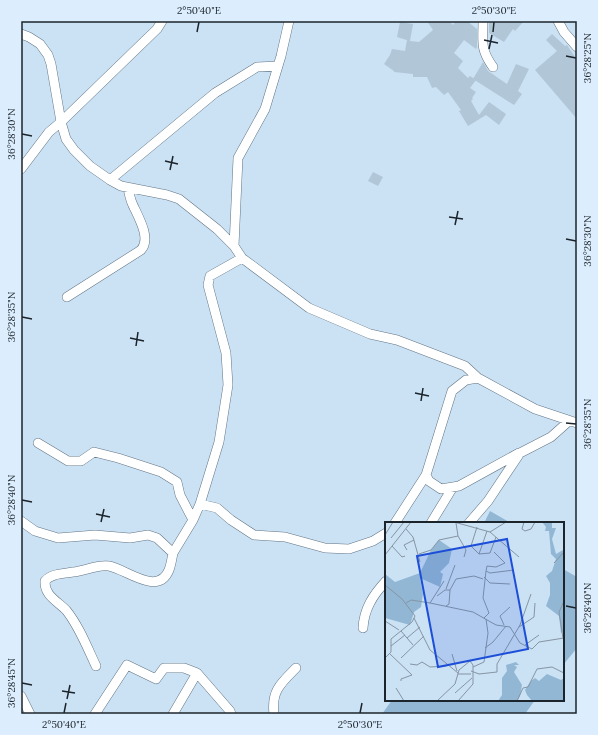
<svg xmlns="http://www.w3.org/2000/svg" width="598" height="735" viewBox="0 0 598 735" font-family="Lora,serif">
  <style>
    .green { fill: #92b7d4 }
    .building { fill: #b1c7d8 }
    .lines { fill: none; stroke-linecap: round; stroke-linejoin: round }
    .minor-casing { stroke: #617585; stroke-width: 10 }
    .minor { stroke: #fff; stroke-width: 9 }
    .ticks { fill: none; stroke: #1c242b; stroke-width: 1.5 }
    .inset-road { fill: none; stroke: #8595a4; stroke-width: 1 }
    .view { fill: #1d4ed8; fill-opacity: 0.15; stroke: #1d4ed8; stroke-width: 2 }
    .inset-edge { fill: none; stroke: #1c242b; stroke-width: 2 }
    .neatline { fill: none; stroke: #1c242b; stroke-width: 1.5 }
    .ticks-label { font-size: 10px; text-anchor: middle; fill: #1c242b }
  </style>
  <rect width="100%" height="100%" fill="#cbe1f4"/>
  <!-- green -->
  <path class="green" d="M490,511L511,523H484Z
    M563,569L577,577V648L563,665Z
    M392,700H535L525,714H382Z"/>
  <!-- building -->
  <path class="building" d="M427,21H449L453,25L456,21H467L477,29V47L476,49L464,40L454,53L463,61L458,68L468,78L470,76L476,80L470,88L476,92L472,98L473,99L471,101L479,115L489,102L506,114L499,125L486,115L468,126L459,111L461,110L448,92L444,95L436,87L432,88L427,77H413V74L394,72V71L384,64L390,55L392,49L405,51L407,40L410,41L397,37L400,22L413,24L410,41L419,42L433,30Z
    M489,21H524L515,31L513,29L504,42L489,33Z
    M552,34L565,46L567,45L577,60V119L535,70L557,51L546,40Z
    M483,62L488,71L507,84L516,64L529,69L518,91L522,94L514,105L473,79Z
    M373,172L383,177L378,186L368,181Z"/>
  <g class="lines">
    <!-- minor casing -->
    <g class="minor-casing">
      <path id="minor" d="M483,21C483,42 480,49 493,67
        M558,21L564,32L577,47
        M21,34L29,37L40,44L48,55L51,64L61,122L66,139L74,150L90,166L110,180L121,186L167,195L179,199L217,229L234,246L242,258L309,308L370,334L397,340L465,366L478,378L535,409L577,423
        M21,169L49,132L61,122L157,29L162,21
        M110,180L215,93L257,67L278,66
        M234,246L238,158L265,109L281,56L289,21
        M67,297L141,250C152,238 137,215 132,203C130,198 129,193 128,188
        M38,443L68,461H81L94,452L118,458L161,472L177,482L180,495L193,520
        M426,475L429,481L441,489L459,486L519,453
        M200,504L217,508L231,520L254,535L285,537L325,548L349,549L373,541L386,533
        M21,521L35,531L58,538L95,535L130,538L148,535L157,538L173,553L193,520L200,504L219,442L228,385L226,353L208,285L210,276L242,258
        M395,523L426,475L452,391L466,380L478,378
        M431,523L453,487
        M469,523L488,501L520,453L551,437L569,421
        M363,628C364,609 373,595 386,581
        M96,666C87,647 79,626 66,610C57,601 44,595 45,581C52,573 63,574 73,572C85,571 98,564 109,566C126,569 158,597 169,570C171,565 172,558 173,553
        M197,673L230,711L231,714
        M21,696L30,714
        M95,714L127,665L156,679L164,668H184L197,673L173,714
        M274,714C271,691 281,683 296,668"/>
    </g>
    <!-- minor -->
    <use href="#minor" class="minor"/>
  </g>
  <!-- ticks -->
  <path class="ticks" d="M197,32L199,22M493,32L494,22M484,40L498,43M489,49L492,35M566,56L576,58M22,134L32,136M165,161L178,164M170,170L173,156M449,217L463,219M455,225L458,211M566,239L576,241M22,317L32,319M130,338L144,341M136,346L138,332M415,393L429,396M421,401L423,388M566,423L576,424M22,500L32,502M96,514L110,517M101,522L104,509M566,606L576,608M22,683L32,685M62,691L75,693M67,699L70,685M64,713L66,703M360,713L362,703"/>
  <!-- overview -->
  <g transform="translate(385 522)">
    <rect width="179" height="179" fill="#cbe1f4"/>
    <path d="M157,0H167V6H171L167,17L171,32L178,28L179,22V110L176,111L174,94L161,84L165,73V61L161,54L167,49L171,37L166,32L164,9H160L161,5ZM54,18L67,27L64,41L55,50L58,52L55,65L35,56L38,72L36,85L29,90L25,103L0,96V52L10,60L35,51L46,28ZM131,140L134,143H129L132,145L129,150L137,163L135,174L132,179H113L117,173V156L122,149L121,143ZM162,152L176,158L179,156V179H147L142,173L140,168L146,159L150,156L154,159Z" fill="#92b7d4"/>
    <path class="inset-road" d="M69,0L105,10L134,35M139,0L137,7L140,9L146,7L150,0M92,5L86,24L94,32M21,7L28,15L35,40M102,9L94,32L105,31L111,15M105,10L121,0M0,13L8,0M73,14L81,28L79,35M6,16L19,0M7,24L17,35L20,34M22,28L19,23L29,18M34,32L46,28L54,18L73,14L71,1M0,33L26,0M169,41L179,30M101,49L102,44L111,45L120,41L109,30M99,55L105,61L125,62M0,63L17,77L30,94L27,100L6,117V130L0,136M61,67L70,43M52,74L60,68H65M21,81L26,78L45,81L88,90L111,103L125,105L135,121L147,127L154,120L179,116M45,81L59,59M61,84L64,82L65,68L71,57L89,54L98,57M29,96L45,128L73,151M99,96L104,91L98,76L101,49L105,51L129,48M0,99L14,108M119,103L115,94L125,85M134,105L149,95L150,81M16,109L28,123M22,116L35,105M178,116L174,90L179,79M140,123L154,113M6,124L20,113M100,126L108,120L121,104M5,132L27,153L16,157V159M67,132L72,149M16,136L39,114M25,142L32,143L37,140L45,145L61,144M88,145L99,140L103,111L101,97M86,149L94,152L112,150V142L135,103L146,72M73,152H86M11,166L19,179M70,171L87,156M52,179L70,162L74,148L85,139L88,143V162L73,179M132,179L138,166L143,165L152,147L167,145L179,151"/>
    <path class="view" d="M122,17L143,127L53,145L32,34Z"/>
    <rect width="179" height="179" class="inset-edge"/>
  </g>
  <!-- border -->
  <rect width="598" height="735" fill="none" stroke="#dceefd" stroke-width="44"/>
  <rect x="22" y="22" width="554" height="691" class="neatline"/>
  <g class="ticks-label">
    <text x="199" y="14">2°50'40"E</text>
    <text x="494" y="14">2°50'30"E</text>
    <text transform="translate(587 58) rotate(-90)" y="4">36°28'25"N</text>
    <text transform="translate(11 134) rotate(-90)" y="4">36°28'30"N</text>
    <text transform="translate(587 241) rotate(-90)" y="4">36°28'30"N</text>
    <text transform="translate(11 317) rotate(-90)" y="4">36°28'35"N</text>
    <text transform="translate(587 424) rotate(-90)" y="4">36°28'35"N</text>
    <text transform="translate(11 500) rotate(-90)" y="4">36°28'40"N</text>
    <text transform="translate(587 608) rotate(-90)" y="4">36°28'40"N</text>
    <text transform="translate(11 683) rotate(-90)" y="4">36°28'45"N</text>
    <text x="64" y="728">2°50'40"E</text>
    <text x="360" y="728">2°50'30"E</text>
  </g>
</svg>
